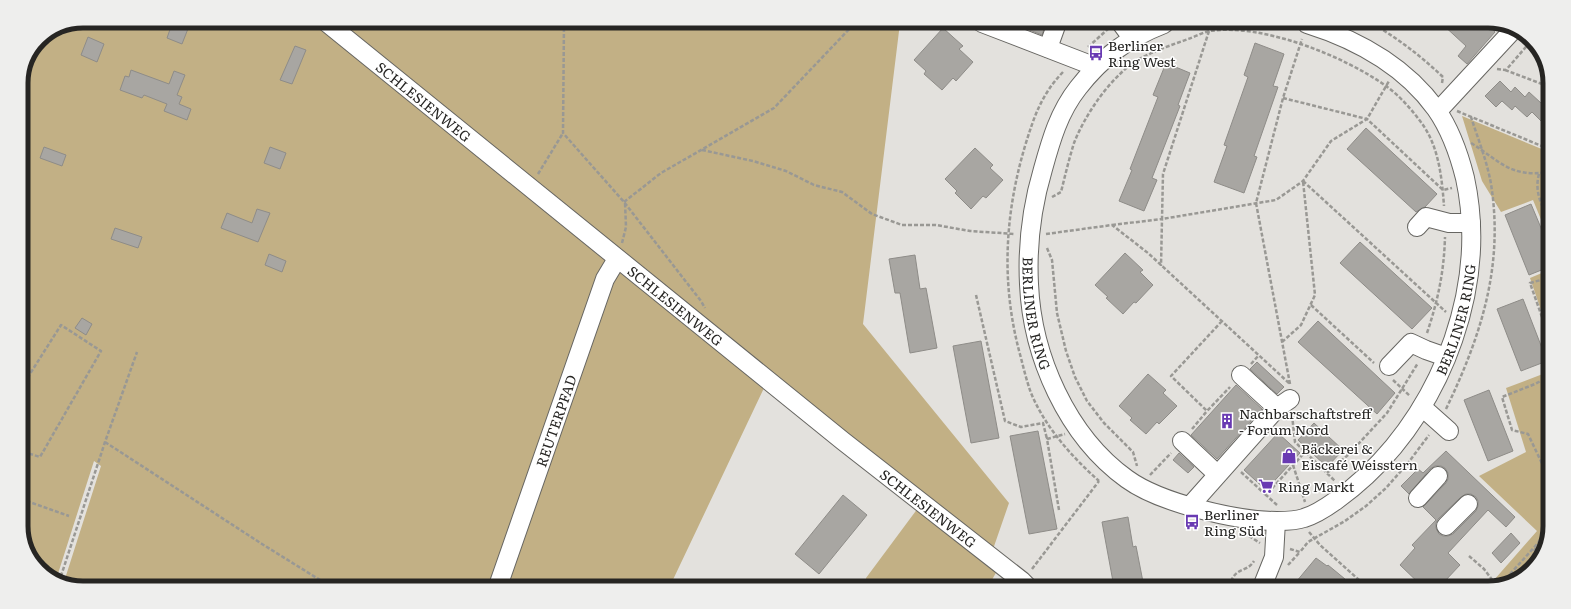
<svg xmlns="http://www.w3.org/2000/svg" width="1571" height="609" viewBox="0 0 1571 609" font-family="Literata,serif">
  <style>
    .green { fill: #c2b085 }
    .building { fill: #a8a6a2; stroke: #8e8c88; fill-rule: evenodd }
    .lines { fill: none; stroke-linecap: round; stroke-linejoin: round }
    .minor-casing { stroke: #676662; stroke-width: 20 }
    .path { stroke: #999894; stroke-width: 2.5; stroke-dasharray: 4 2; stroke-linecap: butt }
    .minor { stroke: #fff; stroke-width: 18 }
    .labels { text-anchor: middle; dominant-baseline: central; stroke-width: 3; stroke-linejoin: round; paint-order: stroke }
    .poi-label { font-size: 14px; fill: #262523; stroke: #fff; text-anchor: start }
    .street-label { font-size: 14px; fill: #262523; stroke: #fff }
    .rim { fill: none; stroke: #262523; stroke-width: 5 }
  </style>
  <rect width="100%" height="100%" fill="#e3e1dd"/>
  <!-- green -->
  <path class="green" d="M83,21L319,22L608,258L493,586L63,585L101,466L94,461L56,580L34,563L21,530V79L39,39Z
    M333,22L900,23L863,324L1009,503L991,555Z
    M1462,116L1549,152V239L1533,200L1501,212L1482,181Z
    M1549,270L1548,331L1530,278Z
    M622,272L765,386L670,586H503L610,280Z
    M1548,372L1547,546L1525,575L1487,588L1537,531L1479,476L1526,452L1506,388Z
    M918,508L998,569L988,587H867L866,578Z"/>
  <!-- building -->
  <path class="building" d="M173,21H191L182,44L167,38Z
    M1012,23H1046L1042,35Z
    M1442,24H1487L1495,32L1467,64L1458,56L1466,46Z
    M943,28L963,46L959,49L973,62L956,81L953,78L942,90L924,74L926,71L914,60Z
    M88,37L104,44L97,62L81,55Z
    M1255,43L1284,54L1273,86L1278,87L1254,156L1257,157L1244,193L1214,182L1227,146L1224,145L1248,77L1244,75Z
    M295,46L306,50L292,84L280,80Z
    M1166,63L1190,73L1178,105L1180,106L1152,178L1157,180L1144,211L1119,201L1132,170L1130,169L1158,97L1153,95Z
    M131,70L169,84L174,71L185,75L177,95L182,97L179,104L191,109L187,120L164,111L167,104L144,95L142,98L120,90L125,76L129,77Z
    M1500,81L1511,92L1515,87L1525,97L1529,92L1541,103L1550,93V117L1543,123L1532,112L1527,117L1515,106L1512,110L1502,101L1496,107L1485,96Z
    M1366,128L1437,194L1425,207L1416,212L1347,149Z
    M44,147L66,155L62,166L40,158Z
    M270,147L286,153L280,169L264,163Z
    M975,148L993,165L990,168L1003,180L986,198L983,196L971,209L955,193L957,191L945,179Z
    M1531,204L1549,247V267L1529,275L1505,215Z
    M257,209L270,213L258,242L221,228L227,213L252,223Z
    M115,228L142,237L138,248L111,239Z
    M1360,242L1432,308L1412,329L1340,263Z
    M1125,253L1143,270L1140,272L1153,285L1136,303L1134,302L1123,314L1106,298L1108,297L1095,285Z
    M269,254L286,261L282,272L265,265Z
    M915,255L920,289L926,288L937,348L910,353L900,293H895L889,259Z
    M1523,299L1547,361L1521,371L1497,309Z
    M82,318L92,324L86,335L75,328Z
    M1318,321L1395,393L1377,414L1298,342Z
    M981,341L999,438L971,443L953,346Z
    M1257,362L1284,387L1277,394L1250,369Z
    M1148,374L1166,390L1163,393L1177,406L1159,424L1157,422L1146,434L1130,420L1132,418L1119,406Z
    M1236,385L1262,409L1217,459L1191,435Z
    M1489,390L1513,451L1488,461L1464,400Z
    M1314,423L1343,450L1327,467L1298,440Z
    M1038,431L1057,529L1029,534L1010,436Z
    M1278,433L1300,453L1266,490L1244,470Z
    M1446,451L1515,517L1506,527L1488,510L1448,553L1460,565L1444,582L1441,579L1433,588H1424L1400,565L1415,548L1412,545L1436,520L1423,507L1446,483L1448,479V473L1445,468L1441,466H1435L1430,469L1409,494L1401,486L1418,469L1423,473ZM1466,494H1471L1476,497L1478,501V506L1476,511L1453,534L1448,536H1443L1439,534L1436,528V523L1438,519L1461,497Z
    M1179,453L1194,467L1188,473L1173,460Z
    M843,495L867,515L819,574L795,554Z
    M1128,517L1133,547L1136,546L1144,587H1114L1102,522Z
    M1511,533L1520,543L1501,563L1492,553Z
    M1316,558L1327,566L1328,565L1345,579L1337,588H1291Z"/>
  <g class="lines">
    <!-- minor casing -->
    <g class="minor-casing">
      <g id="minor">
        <path id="s1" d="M326,22L843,441L1022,581L1028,587"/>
        <path d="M982,23L1096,67"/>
        <path d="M1121,23L1132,38"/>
        <path id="s2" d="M1164,24C1128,38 1102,57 1078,88C1059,112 1051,140 1043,169C1032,206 1027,245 1029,284C1032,356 1067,436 1127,479C1160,503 1236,521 1277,521C1285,521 1296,521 1304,518C1322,513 1351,490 1366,476C1444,403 1488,284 1465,178C1459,154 1450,129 1436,109C1404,65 1358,40 1307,24"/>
        <path d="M1048,48L1057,23"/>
        <path d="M1438,111L1514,29"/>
        <path d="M1417,227L1426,217L1449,223H1471"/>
        <path d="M1389,366L1411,343L1426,350L1446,357"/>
        <path d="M1241,375L1277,408"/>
        <path d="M1422,407L1449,431"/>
        <path d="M1182,441L1217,474"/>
        <path d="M1418,498L1438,476"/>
        <path d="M1190,506L1277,408L1290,399"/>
        <path d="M1446,526L1468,504"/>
        <path id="s3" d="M498,586L605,279L617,259"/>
        <path d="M1262,587L1274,557L1276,521"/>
      </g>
    </g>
    <!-- path -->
    <path class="path" d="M564,22L563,133L624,202L701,301L705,308
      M1373,24C1399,39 1422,57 1444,78
      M1209,31L1163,174L1162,219L1276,200L1303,181L1331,141L1367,119L1389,81
      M59,34L61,30
      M1088,47L1108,29
      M1497,69L1506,70L1531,41
      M1505,70L1550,87
      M1063,72C1041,95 1034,117 1025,146C1004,217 1001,287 1021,358C1024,370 1027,382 1031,393C1045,427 1072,457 1099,481
      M1442,83L1443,77
      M1283,98L1367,119L1443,190L1452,188
      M1457,111L1549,149
      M1471,143C1500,161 1510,178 1549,172
      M702,150L753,161L786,171L814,185L842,192L872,214L902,225H936L970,231L1015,234
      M538,174L563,133
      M1539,174C1534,192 1542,205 1549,222
      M1303,181L1446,312
      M1052,197L1061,192C1065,176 1069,159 1074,143C1084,118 1101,92 1121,73C1139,55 1164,48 1188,39C1195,37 1203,32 1210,31C1262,23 1344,56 1386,86C1400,96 1413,111 1423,125C1439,148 1442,179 1444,206
      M624,202L661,173L774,108L855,23
      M1112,225L1162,219L1161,266
      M1046,234L1112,225L1148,253L1290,384
      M622,243L626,227L625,202
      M1047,248L1052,260L1057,313L1066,351L1075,377L1087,401L1104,423L1133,452L1137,466
      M976,295L1005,421L1021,427L1043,423L1047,439
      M1311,305L1374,363
      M1222,321L1171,376L1207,411L1230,387
      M1427,333C1438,300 1444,272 1445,237
      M1548,334L1530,283L1548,278
      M1282,342L1301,325L1315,295L1303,181
      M1251,364L1259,355
      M1393,380L1410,396
      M1290,384L1256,203L1283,98L1302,39
      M21,388L61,325L101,351L40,457L21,451
      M1446,409C1481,336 1504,266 1491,184C1487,161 1478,139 1471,117
      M1292,415L1295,442L1335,481
      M1192,429L1207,411
      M105,442L262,544L328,585
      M1293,465L1305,502
      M1241,472L1266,495
      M1327,473L1349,454L1387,413L1418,363
      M1547,474L1528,434L1512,430L1502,397L1535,384L1548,377
      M1150,475L1171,453
      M21,499L69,516
      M1277,505L1266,495L1305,452
      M1059,510L1047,439L1065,434
      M1309,532L1320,545L1368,588
      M1249,536L1260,543
      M1538,543L1547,528
      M1290,549L1300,552L1308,542L1345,521L1366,506L1386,488L1408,463L1429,435
      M1469,556L1484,569L1496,585
      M1288,565L1300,552
      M1032,569L1099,481
      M1526,574L1536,547
      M59,582L105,442L137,352
      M1502,583L1539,542
      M1229,587C1235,565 1246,574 1254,561"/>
    <!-- minor -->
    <use href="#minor" class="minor"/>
  </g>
  <!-- icons -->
  <defs>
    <g id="bus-bare" transform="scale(1.2)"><path d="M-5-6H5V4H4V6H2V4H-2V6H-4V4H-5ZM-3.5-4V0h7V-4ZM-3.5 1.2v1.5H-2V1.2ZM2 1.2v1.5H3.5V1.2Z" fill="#693ab2" stroke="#fff" stroke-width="2.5" paint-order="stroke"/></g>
    <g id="building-bare" transform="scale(1.2)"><path d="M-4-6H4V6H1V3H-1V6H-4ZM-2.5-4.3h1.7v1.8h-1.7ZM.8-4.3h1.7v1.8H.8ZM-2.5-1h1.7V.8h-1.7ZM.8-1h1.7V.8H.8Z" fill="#693ab2" stroke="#fff" stroke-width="2.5" paint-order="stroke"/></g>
    <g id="shop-bare" transform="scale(1.2)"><path d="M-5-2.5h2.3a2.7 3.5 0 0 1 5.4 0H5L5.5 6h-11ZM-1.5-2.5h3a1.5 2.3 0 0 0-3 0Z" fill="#693ab2" stroke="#fff" stroke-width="2.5" paint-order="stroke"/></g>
    <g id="supermarket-bare" transform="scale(1.2)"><path d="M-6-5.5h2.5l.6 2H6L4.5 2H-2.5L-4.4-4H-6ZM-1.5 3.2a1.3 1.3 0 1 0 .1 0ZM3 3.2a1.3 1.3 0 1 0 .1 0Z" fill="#693ab2" stroke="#fff" stroke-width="2.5" paint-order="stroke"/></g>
  </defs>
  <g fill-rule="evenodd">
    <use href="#bus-bare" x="1096" y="53"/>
    <use href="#building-bare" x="1227" y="421"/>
    <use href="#shop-bare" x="1289" y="456"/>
    <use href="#supermarket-bare" x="1266" y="486"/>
    <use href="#bus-bare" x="1192" y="522"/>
  </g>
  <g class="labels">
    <!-- poi labels -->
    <g class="poi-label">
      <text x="1108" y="45">Berliner<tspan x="1108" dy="16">Ring West</tspan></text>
      <text x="1239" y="413">Nachbarschaftstreff<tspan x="1239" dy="16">- Forum Nord</tspan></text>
      <text x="1301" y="448">Bäckerei &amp;<tspan x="1301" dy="16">Eiscafé Weisstern</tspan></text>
      <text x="1278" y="486">Ring Markt</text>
      <text x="1204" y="514">Berliner<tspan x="1204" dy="16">Ring Süd</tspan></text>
    </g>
    <!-- street labels -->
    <g class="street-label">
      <text stroke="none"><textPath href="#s1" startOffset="126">SCHLESIENWEG</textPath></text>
      <text stroke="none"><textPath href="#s1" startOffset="450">SCHLESIENWEG</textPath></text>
      <text stroke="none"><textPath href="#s2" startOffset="344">BERLINER RING</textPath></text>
      <text stroke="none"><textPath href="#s2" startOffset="983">BERLINER RING</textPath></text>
      <text stroke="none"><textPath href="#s3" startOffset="175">REUTERPFAD</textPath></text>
      <text stroke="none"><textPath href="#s1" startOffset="774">SCHLESIENWEG</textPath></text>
    </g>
  </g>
  <!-- crop -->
  <path d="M0 0H1571V609H0ZM83 28H1488A55 55 0 0 1 1543 83V526A55 55 0 0 1 1488 581H83A55 55 0 0 1 28 526V83A55 55 0 0 1 83 28Z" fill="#eeeeed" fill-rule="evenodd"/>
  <path class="rim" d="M83 28H1488A55 55 0 0 1 1543 83V526A55 55 0 0 1 1488 581H83A55 55 0 0 1 28 526V83A55 55 0 0 1 83 28Z"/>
</svg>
